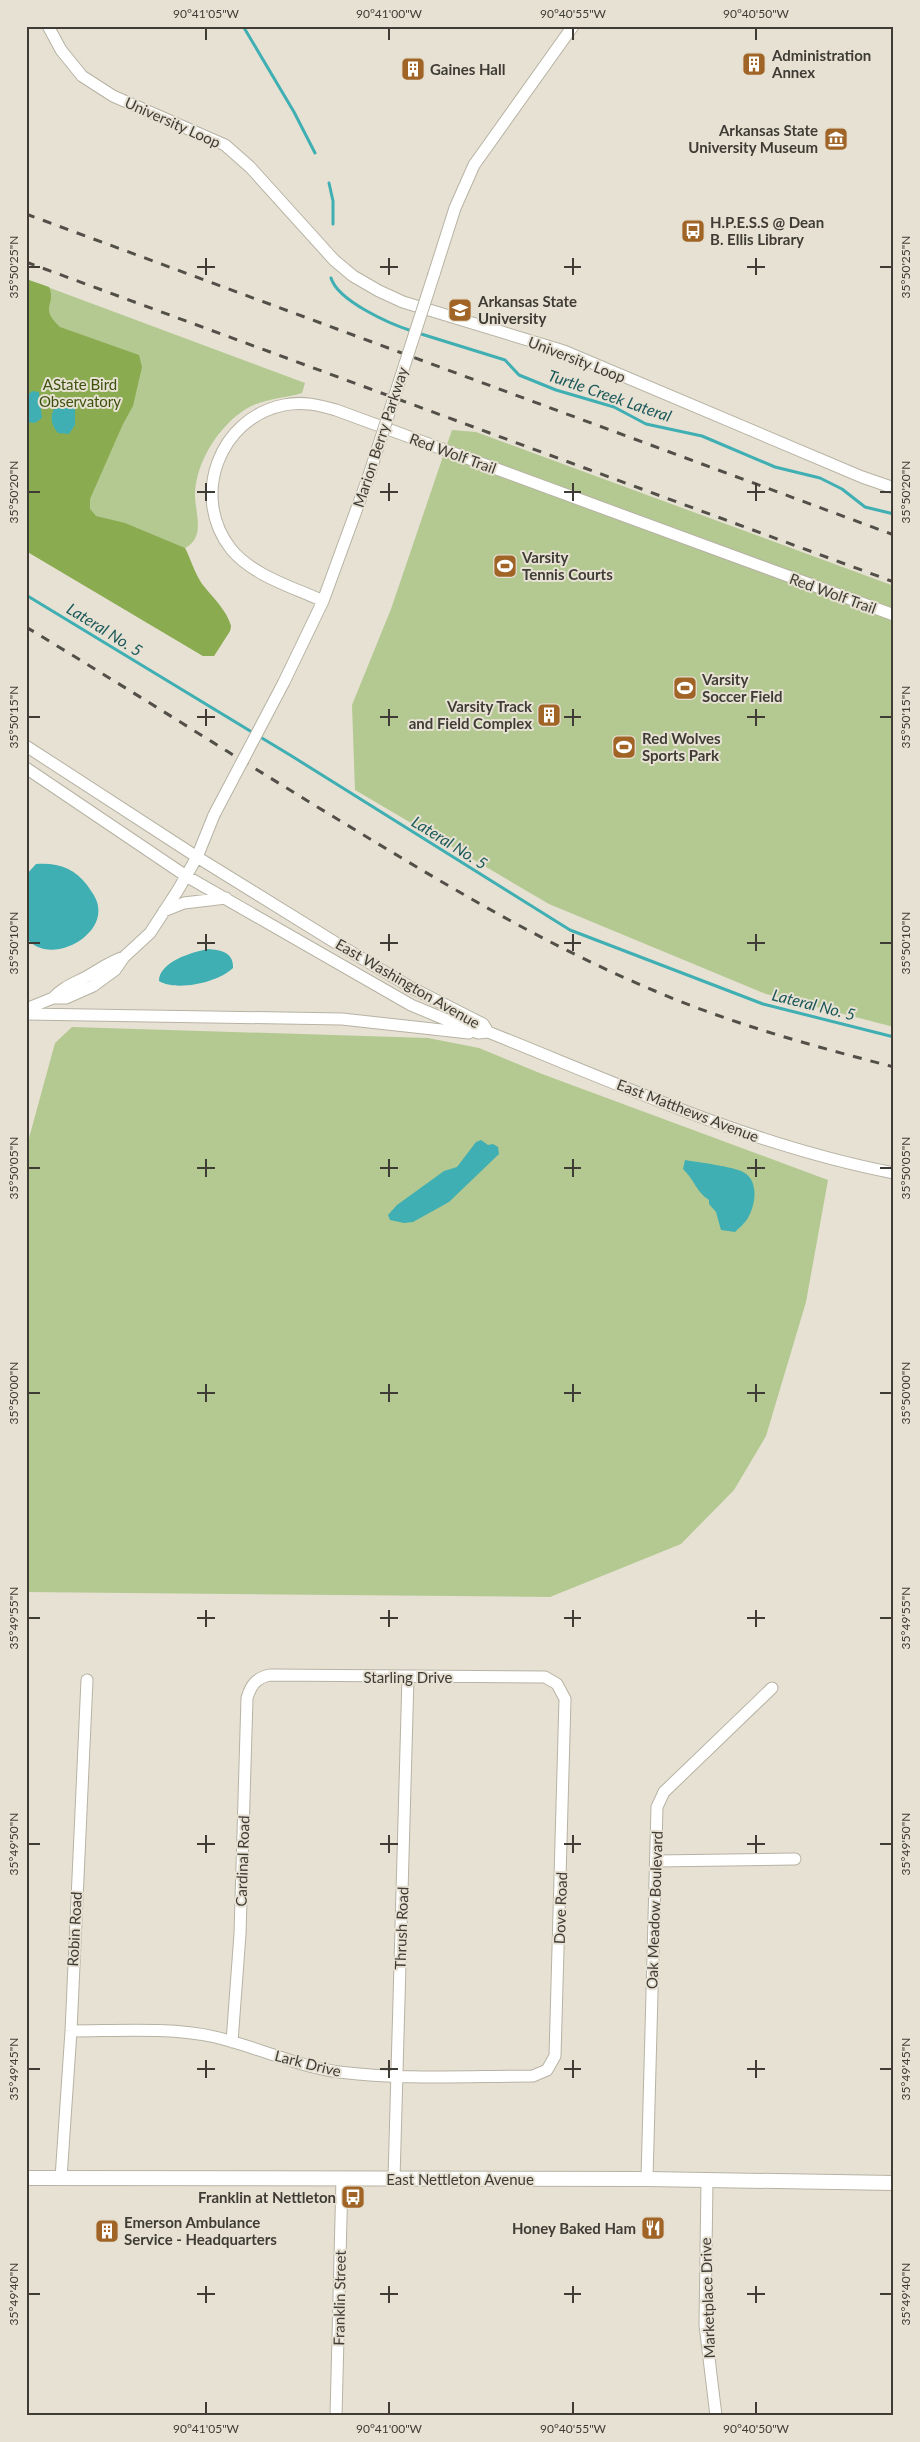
<svg xmlns="http://www.w3.org/2000/svg" width="920" height="2442" viewBox="0 0 920 2442" font-family="Lato,sans-serif">
  <style>
    .green { fill: #b3c991 }
    .forest { fill: #8bab50 }
    .water { fill: #40afb3 }
    .lines { fill: none; stroke-linecap: round; stroke-linejoin: round }
    .stream { stroke: #40afb3; stroke-width: 3 }
    .minor-casing { stroke: #b7b3a4; stroke-width: 13 }
    .major-casing { stroke: #b7b3a4; stroke-width: 16 }
    .minor { stroke: #fff; stroke-width: 11 }
    .major { stroke: #fff; stroke-width: 14 }
    .rail { stroke: #524f48; stroke-width: 3; stroke-dasharray: 9 9; stroke-linecap: butt }
    .minor-bridge-casing { stroke: #b7b3a4; stroke-width: 13; stroke-linecap: butt }
    .minor-bridge { stroke: #fff; stroke-width: 11 }
    .ticks { fill: none; stroke: #3f3c36; stroke-width: 2 }
    .labels { text-anchor: middle; dominant-baseline: central; stroke-width: 4; stroke-linejoin: round; paint-order: stroke }
    .poi-label { font-size: 15px; font-weight: bold; fill: #3f3c36; stroke: #e6e1d2; text-anchor: start }
    .street-label { font-size: 15px; fill: #3f3c36; stroke: #e6e1d2 }
    .park-label { font-size: 15px; fill: #3d510f; stroke: #e6e1d2 }
    .water-label { font-size: 16px; font-style: italic; fill: #1b585a; stroke: #e6e1d2 }
    .neatline { fill: none; stroke: #3f3c36; stroke-width: 2 }
    .ticks-label { font-size: 12px; text-anchor: middle; fill: #3f3c36 }
  </style>
  <rect width="100%" height="100%" fill="#e6e1d2"/>
  <!-- green -->
  <path class="green" d="M26,279L305,383L302,393C283,399 264,398 246,409C220,425 197,460 195,492C194,511 207,537 185,548C191,560 194,572 202,584C212,597 226,609 231,626L230,631L214,656H203L26,551Z
    M452,430L476,432L894,586V1027L766,994L549,904L355,790L352,705L391,609Z
    M72,1027L428,1038L479,1048L542,1074L828,1180L806,1302L766,1436L734,1490L681,1544L550,1597L26,1592V1149L55,1043Z"/>
  <!-- forest -->
  <path class="forest" d="M26,279L49,287C57,305 38,307 60,327L139,355L142,367L133,406L123,424L90,499V509L96,516L125,523L185,548C191,560 194,572 202,584C212,597 226,609 231,626L230,631L214,656H203L26,551V422L28,423Z"/>
  <!-- water -->
  <path class="water" d="M32,391L39,392L42,418L35,423L26,422V397Z
    M58,403H71L75,406V425L69,434L58,433C50,424 49,413 58,403Z
    M36,864C56,862 75,868 87,885C91,891 97,898 98,906C104,939 46,967 26,937V875Z
    M208,949C220,950 234,952 233,968C219,982 177,992 159,981C159,962 192,952 208,949Z
    M481,1140L488,1145L493,1144L498,1147L499,1154L449,1202L413,1222L404,1223L390,1220L388,1215L397,1205L444,1171L457,1167L476,1142Z
    M685,1160C697,1162 735,1167 743,1172C759,1180 756,1204 748,1218C745,1223 739,1228 735,1232L721,1230L716,1212L709,1204V1200C696,1192 694,1179 683,1169Z"/>
  <g class="lines">
    <!-- stream -->
    <path class="stream" d="M243,26L294,112L315,153
      M329,183L333,201V224
      M331,278C338,301 390,324 412,331
      M418,333L505,360L519,375L556,390L614,407L646,424L702,436L775,467L820,478L842,489L865,507L894,514
      M26,595L290,755L570,930L763,1004L894,1037"/>
    <!-- minor casing -->
    <g class="minor-casing">
      <path id="minor" d="M48,26L61,50L82,76L113,96L225,145L250,167L334,260L353,276L379,291L403,302L564,351L862,477L894,488
        M434,274L455,208L474,165L573,26
        M323,601C293,587 253,576 231,549C190,497 219,418 284,405C302,401 319,405 336,410L894,615
        M284,682L323,601L368,478
        M26,746L197,857L336,943L412,988L483,1024L488,1032
        M26,768L186,876L411,1005L478,1033L488,1032C621,1085 753,1146 894,1173
        M164,911L184,903L226,898
        M53,998C63,987 73,984 86,977C99,970 109,962 124,957
        M26,1009L53,998H66L93,986L115,970L124,957L150,933L178,890L197,857L214,815
        M26,1014L342,1019L469,1033
        M656,1861L795,1859
        M71,2031C117,2031 170,2027 215,2037C257,2047 296,2066 339,2072C403,2080 469,2076 533,2076L547,2070L555,2056L565,1699L557,1684L545,1677L270,1675C256,1678 251,1685 247,1698L240,1934L232,2042
        M61,2178L71,2031L87,1680
        M394,2179L408,1677
        M647,2179L657,1807L664,1792L772,1688
        M707,2180L705,2325L716,2416
        M336,2416L342,2179"/>
    </g>
    <!-- major casing -->
    <g class="major-casing">
      <path id="major" d="M26,2178L647,2179L894,2183"/>
    </g>
    <!-- minor -->
    <use href="#minor" class="minor"/>
    <!-- major -->
    <use href="#major" class="major"/>
    <!-- rail -->
    <path class="rail" d="M26,214L894,535
      M26,262L894,582
      M26,627C137,694 246,764 357,831C454,890 550,947 655,991C732,1024 813,1046 894,1067"/>
    <!-- minor-bridge casing -->
    <g class="minor-bridge-casing">
      <path id="minor-bridge" d="M368,478L434,274
        M214,815L284,682"/>
    </g>
    <!-- minor-bridge -->
    <use href="#minor-bridge" class="minor-bridge"/>
  </g>
  <!-- ticks -->
  <path class="ticks" d="M206,28V40M389,28V40M573,28V40M756,28V40M206,258V275M389,258V275M573,258V275M756,258V275M28,267H40M197,267H215M380,267H398M564,267H581M747,267H765M880,267H892M206,483V501M389,483V501M573,483V501M756,483V501M28,492H40M197,492H215M380,492H398M564,492H581M747,492H765M880,492H892M206,709V726M389,709V726M573,709V726M756,709V726M28,717H40M197,717H215M380,717H398M564,717H581M747,717H765M880,717H892M206,934V951M389,934V951M573,934V951M756,934V951M28,943H40M197,943H215M380,943H398M564,943H581M747,943H765M880,943H892M206,1159V1177M389,1159V1177M573,1159V1177M756,1159V1177M28,1168H40M197,1168H215M380,1168H398M564,1168H581M747,1168H765M880,1168H892M206,1384V1402M389,1384V1402M573,1384V1402M756,1384V1402M28,1393H40M197,1393H215M380,1393H398M564,1393H581M747,1393H765M880,1393H892M206,1610V1627M389,1610V1627M573,1610V1627M756,1610V1627M28,1618H40M197,1618H215M380,1618H398M564,1618H581M747,1618H765M880,1618H892M206,1835V1853M389,1835V1853M573,1835V1853M756,1835V1853M28,1844H40M197,1844H215M380,1844H398M564,1844H581M747,1844H765M880,1844H892M206,2060V2078M389,2060V2078M573,2060V2078M756,2060V2078M28,2069H40M197,2069H215M380,2069H398M564,2069H581M747,2069H765M880,2069H892M206,2286V2303M389,2286V2303M573,2286V2303M756,2286V2303M28,2294H40M197,2294H215M380,2294H398M564,2294H581M747,2294H765M880,2294H892M206,2402V2414M389,2402V2414M573,2402V2414M756,2402V2414"/>
  <!-- icons -->
  <defs>
    <g id="building-square" transform="scale(1.25)"><rect x="-9" y="-9" width="18" height="18" rx="4" fill="#a16427" stroke="#e6e1d2"/><path d="M-4-6H4V6H1V3H-1V6H-4ZM-2.5-4.3h1.7v1.8h-1.7ZM.8-4.3h1.7v1.8H.8ZM-2.5-1h1.7V.8h-1.7ZM.8-1h1.7V.8H.8Z" fill="#fff"/></g>
    <g id="museum-square" transform="scale(1.25)"><rect x="-9" y="-9" width="18" height="18" rx="4" fill="#a16427" stroke="#e6e1d2"/><path d="M0-6L6-3V-2H-6V-3ZM-5-1h2V3h-2ZM-1-1h2V3h-2ZM3-1h2V3H3ZM-6 4H6V6H-6Z" fill="#fff"/></g>
    <g id="bus-square" transform="scale(1.25)"><rect x="-9" y="-9" width="18" height="18" rx="4" fill="#a16427" stroke="#e6e1d2"/><path d="M-5-6H5V4H4V6H2V4H-2V6H-4V4H-5ZM-3.5-4V0h7V-4ZM-3.5 1.2v1.5H-2V1.2ZM2 1.2v1.5H3.5V1.2Z" fill="#fff"/></g>
    <g id="university-square" transform="scale(1.25)"><rect x="-9" y="-9" width="18" height="18" rx="4" fill="#a16427" stroke="#e6e1d2"/><path d="M0-5L7-2L0 1L-7-2ZM-4 1L0 2.5L4 1V4Q0 6-4 4Z" fill="#fff"/></g>
    <g id="stadium-square" transform="scale(1.25)"><rect x="-9" y="-9" width="18" height="18" rx="4" fill="#a16427" stroke="#e6e1d2"/><path d="M0-5a6.5 5 0 1 0 0 10a6.5 5 0 1 0 0-10ZM-3.5-1.8h7v3.6h-7Z" fill="#fff"/></g>
    <g id="restaurant-square" transform="scale(1.25)"><rect x="-9" y="-9" width="18" height="18" rx="4" fill="#a16427" stroke="#e6e1d2"/><path d="M-5-6h1v4h1v-4h1v4h1v-4h1v5L-1.5 .5V6h-2V.5L-5-1ZM5-6V6H3V1.5H1.5Q1.5-4 5-6Z" fill="#fff"/></g>
  </defs>
  <g fill-rule="evenodd">
    <use href="#building-square" x="754" y="64"/>
    <use href="#building-square" x="413" y="69"/>
    <use href="#museum-square" x="836" y="139"/>
    <use href="#bus-square" x="693" y="231"/>
    <use href="#university-square" x="460" y="310"/>
    <use href="#stadium-square" x="505" y="566"/>
    <use href="#stadium-square" x="685" y="688"/>
    <use href="#building-square" x="549" y="715"/>
    <use href="#stadium-square" x="624" y="747"/>
    <use href="#bus-square" x="353" y="2197"/>
    <use href="#restaurant-square" x="653" y="2228"/>
    <use href="#building-square" x="107" y="2231"/>
  </g>
  <g class="labels">
    <!-- poi labels -->
    <g class="poi-label">
      <text x="772" y="55">Administration<tspan x="772" dy="17">Annex</tspan></text>
      <text x="430" y="69">Gaines Hall</text>
      <text x="818" y="130" text-anchor="end">Arkansas State<tspan x="818" dy="17">University Museum</tspan></text>
      <text x="710" y="222">H.P.E.S.S @ Dean<tspan x="710" dy="17">B. Ellis Library</tspan></text>
      <text x="478" y="301">Arkansas State<tspan x="478" dy="17">University</tspan></text>
      <text x="522" y="557">Varsity<tspan x="522" dy="17">Tennis Courts</tspan></text>
      <text x="702" y="679">Varsity<tspan x="702" dy="17">Soccer Field</tspan></text>
      <text x="532" y="706" text-anchor="end">Varsity Track<tspan x="532" dy="17">and Field Complex</tspan></text>
      <text x="642" y="738">Red Wolves<tspan x="642" dy="17">Sports Park</tspan></text>
      <text x="336" y="2197" text-anchor="end">Franklin at Nettleton</text>
      <text x="124" y="2222">Emerson Ambulance<tspan x="124" dy="17">Service - Headquarters</tspan></text>
      <text x="636" y="2228" text-anchor="end">Honey Baked Ham</text>
    </g>
    <!-- street labels -->
    <g class="street-label">
      <text transform="translate(173 122) rotate(24)">University Loop</text>
      <text transform="translate(577 359) rotate(21)">University Loop</text>
      <text transform="translate(380 437) rotate(-72)">Marion Berry Parkway</text>
      <text transform="translate(453 453) rotate(20)">Red Wolf Trail</text>
      <text transform="translate(833 593) rotate(20)">Red Wolf Trail</text>
      <text transform="translate(408 983) rotate(30)">East Washington Avenue</text>
      <text transform="translate(688 1110) rotate(21)">East Matthews Avenue</text>
      <text x="408" y="1677">Starling Drive</text>
      <text transform="translate(242 1861) rotate(-88)">Cardinal Road</text>
      <text transform="translate(560 1908) rotate(-88)">Dove Road</text>
      <text transform="translate(654 1910) rotate(-88)">Oak Meadow Boulevard</text>
      <text transform="translate(401 1928) rotate(-88)">Thrush Road</text>
      <text transform="translate(74 1929) rotate(-87)">Robin Road</text>
      <text transform="translate(308 2063) rotate(14)">Lark Drive</text>
      <text x="460" y="2179">East Nettleton Avenue</text>
      <text transform="translate(339 2298) rotate(-89)">Franklin Street</text>
      <text transform="translate(707 2298) rotate(-92)">Marketplace Drive</text>
    </g>
    <!-- park labels -->
    <g class="park-label">
      <text x="80" y="384">AState Bird<tspan x="80" dy="17">Observatory</tspan></text>
    </g>
    <!-- water labels -->
    <g class="water-label">
      <text transform="translate(610 395) rotate(19)">Turtle Creek Lateral</text>
      <text transform="translate(105 629) rotate(32)">Lateral No. 5</text>
      <text transform="translate(450 842) rotate(32)">Lateral No. 5</text>
      <text transform="translate(814 1004) rotate(14)">Lateral No. 5</text>
    </g>
  </g>
  <!-- border -->
  <rect width="920" height="2442" fill="none" stroke="#e6e1d2" stroke-width="55"/>
  <rect x="28" y="28" width="864" height="2386" class="neatline"/>
  <g class="ticks-label">
    <text x="206" y="18">90°41'05"W</text>
    <text x="389" y="18">90°41'00"W</text>
    <text x="573" y="18">90°40'55"W</text>
    <text x="756" y="18">90°40'50"W</text>
    <text transform="translate(14 267) rotate(-90)" y="4">35°50'25"N</text>
    <text transform="translate(906 267) rotate(-90)" y="4">35°50'25"N</text>
    <text transform="translate(14 492) rotate(-90)" y="4">35°50'20"N</text>
    <text transform="translate(906 492) rotate(-90)" y="4">35°50'20"N</text>
    <text transform="translate(14 717) rotate(-90)" y="4">35°50'15"N</text>
    <text transform="translate(906 717) rotate(-90)" y="4">35°50'15"N</text>
    <text transform="translate(14 943) rotate(-90)" y="4">35°50'10"N</text>
    <text transform="translate(906 943) rotate(-90)" y="4">35°50'10"N</text>
    <text transform="translate(14 1168) rotate(-90)" y="4">35°50'05"N</text>
    <text transform="translate(906 1168) rotate(-90)" y="4">35°50'05"N</text>
    <text transform="translate(14 1393) rotate(-90)" y="4">35°50'00"N</text>
    <text transform="translate(906 1393) rotate(-90)" y="4">35°50'00"N</text>
    <text transform="translate(14 1618) rotate(-90)" y="4">35°49'55"N</text>
    <text transform="translate(906 1618) rotate(-90)" y="4">35°49'55"N</text>
    <text transform="translate(14 1844) rotate(-90)" y="4">35°49'50"N</text>
    <text transform="translate(906 1844) rotate(-90)" y="4">35°49'50"N</text>
    <text transform="translate(14 2069) rotate(-90)" y="4">35°49'45"N</text>
    <text transform="translate(906 2069) rotate(-90)" y="4">35°49'45"N</text>
    <text transform="translate(14 2294) rotate(-90)" y="4">35°49'40"N</text>
    <text transform="translate(906 2294) rotate(-90)" y="4">35°49'40"N</text>
    <text x="206" y="2433">90°41'05"W</text>
    <text x="389" y="2433">90°41'00"W</text>
    <text x="573" y="2433">90°40'55"W</text>
    <text x="756" y="2433">90°40'50"W</text>
  </g>
</svg>
